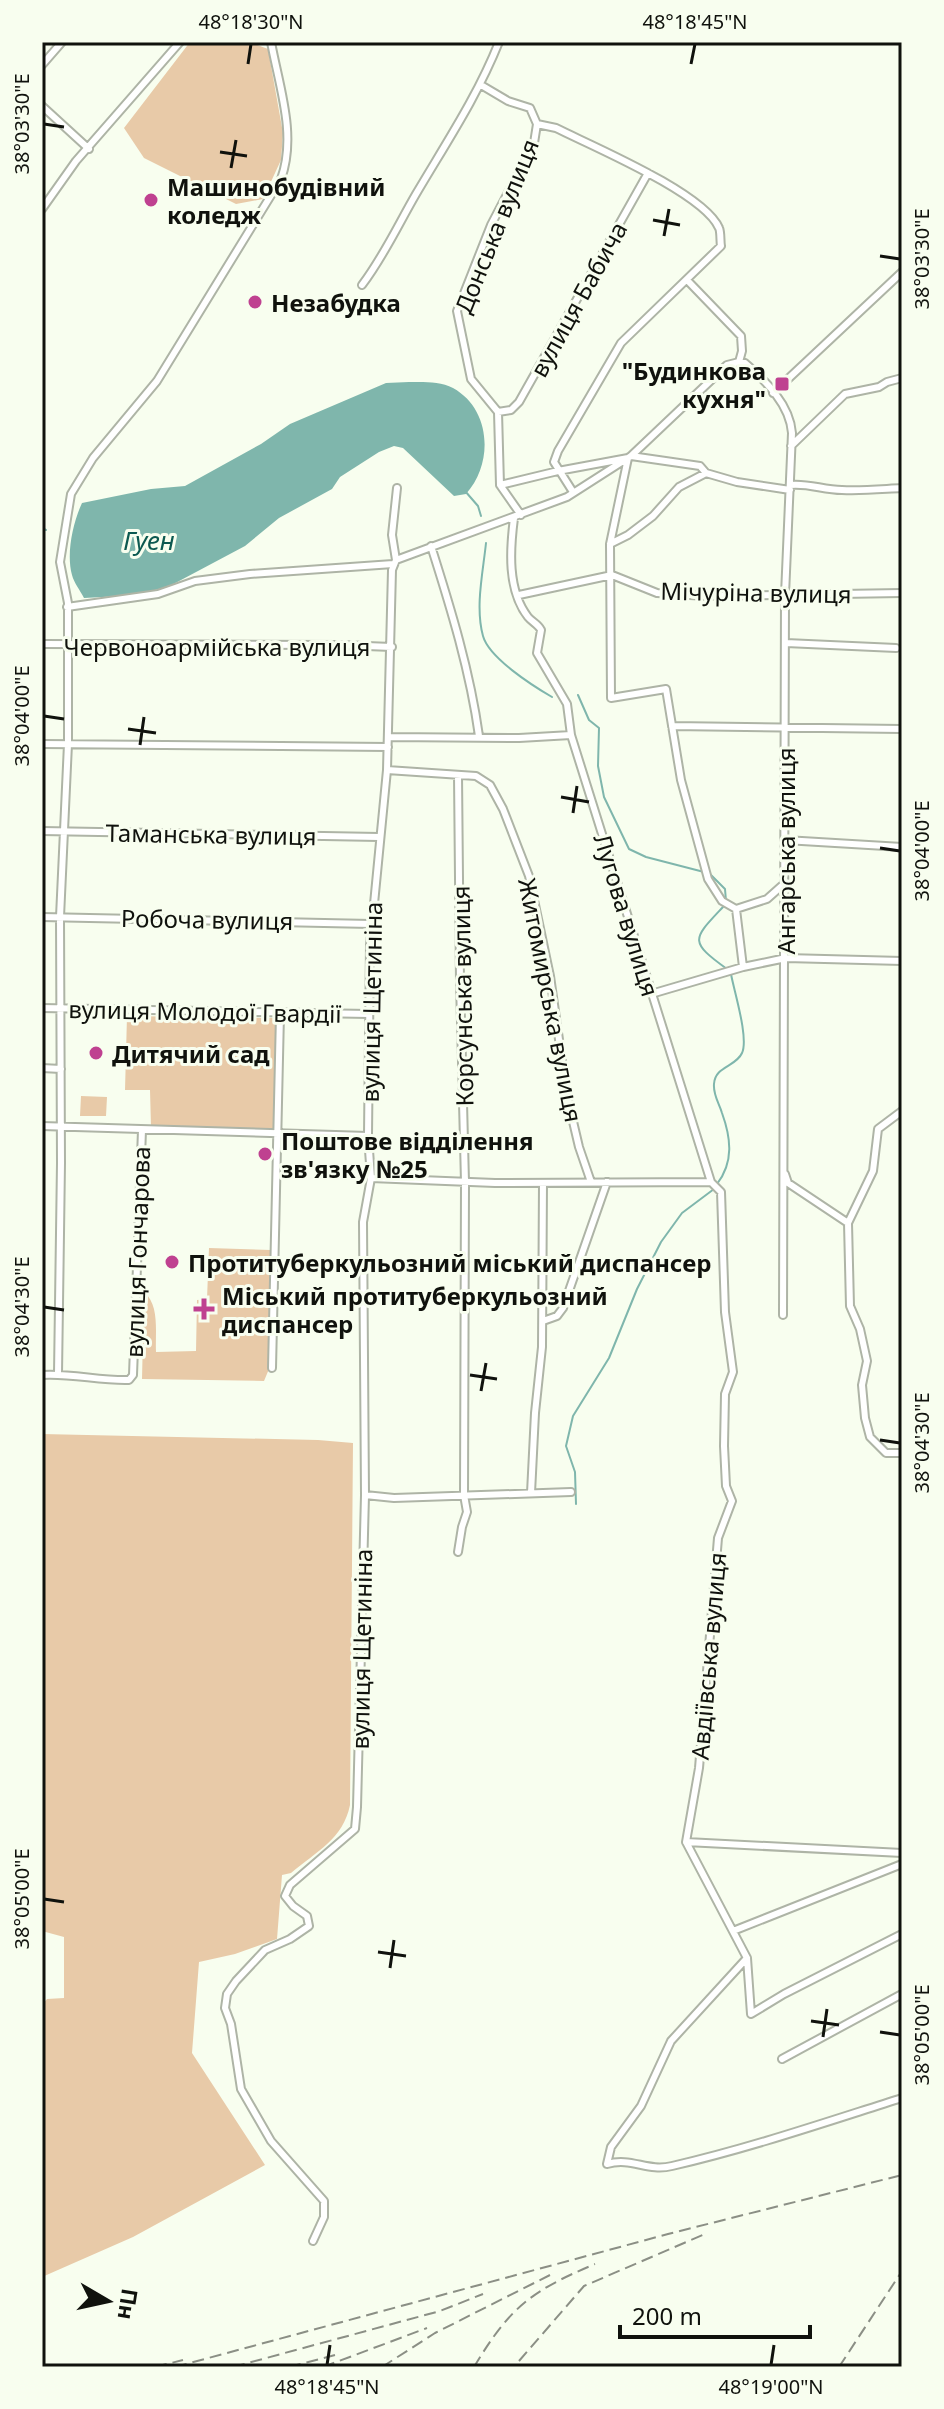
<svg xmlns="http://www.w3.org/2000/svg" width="944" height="2409" viewBox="0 0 944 2409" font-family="'Noto Sans',sans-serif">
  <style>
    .green { fill: #e8caa8 }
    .water { fill: #7fb6ac }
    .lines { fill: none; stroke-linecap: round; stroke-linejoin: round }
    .stream { stroke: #7fb6ac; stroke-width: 2 }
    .minor-casing { stroke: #aeb4a6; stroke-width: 10 }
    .minor { stroke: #fff; stroke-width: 6 }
    .rail { stroke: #8b8f85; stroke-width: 2; stroke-dasharray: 12 6; stroke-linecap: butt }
    .ticks { fill: none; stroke: #10120d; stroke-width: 3 }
    .poi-dot { fill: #bf4190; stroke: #f8feef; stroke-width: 3 }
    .labels { text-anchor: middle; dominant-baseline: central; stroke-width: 6; stroke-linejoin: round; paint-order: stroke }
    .poi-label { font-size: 24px; font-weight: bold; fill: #10120d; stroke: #f8feef; text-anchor: start }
    .street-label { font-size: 24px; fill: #10120d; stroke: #f8feef }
    .water-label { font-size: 26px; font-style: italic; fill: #0c5950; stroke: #f8feef }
    .neatline { fill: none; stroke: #10120d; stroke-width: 3 }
    .ticks-label { font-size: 20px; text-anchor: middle; fill: #10120d }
  </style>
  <rect width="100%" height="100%" fill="#f8feef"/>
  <!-- green -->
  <path class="green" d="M190,42H249L268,49L283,133L281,160L263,199L236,204L144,158L124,128Z
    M127,1016L275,1018V1130L151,1127L150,1090H125Z
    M81,1096L107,1097L106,1116H80Z
    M209,1248L271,1250L269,1369L264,1381L142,1379L144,1292C160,1305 155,1333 156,1352L196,1351L197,1300L207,1299Z
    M42,1434L318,1440L353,1443L350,1805C343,1839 317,1851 291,1873L282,1875L277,1939L235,1954L199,1962L192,2053L265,2165L133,2237L42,2277V2005L47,1999L64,1998V1937L42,1931Z"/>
  <!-- water -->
  <path class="water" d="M409,382C423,382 440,381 453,388C491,409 494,463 466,494L454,496L403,448L394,446L379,452L340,477L332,489L279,518L245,546L166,588L122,596L84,598C80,590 74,583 72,575C66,554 73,522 82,503L151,489L185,486L261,444L290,424L386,383Z"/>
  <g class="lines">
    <!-- stream -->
    <path class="stream" d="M465,491L478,506L481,516
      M42,528L46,530
      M486,543C483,572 475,607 483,636C489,658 533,686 552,697
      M578,695L589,720L599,728L598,766L604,797L629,849L646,857L704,872
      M710,874L725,889L726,901
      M723,907C693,939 688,941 727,969
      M717,1184C734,1162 731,1138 722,1113C719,1103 713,1095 714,1084C715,1066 736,1067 742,1053C749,1038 734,991 731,974
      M576,1504L575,1472L566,1446L573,1416L609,1358L637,1289L661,1242L682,1213L714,1189"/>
    <!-- minor casing -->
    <g class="minor-casing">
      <path id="minor" d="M42,65L62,42
        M481,85L508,101L530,108L537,124
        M42,106L89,149
        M537,124L556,128C592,146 704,193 719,228C721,232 720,241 721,246L621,343L558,451L554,462L573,492
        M42,209L76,161L180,42
        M687,280L741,336L742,351L739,362
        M362,285C384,256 398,225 416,194C446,143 477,97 499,42
        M773,393L902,272
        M498,412L471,379L457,311L491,225L534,143L537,124
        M498,412L511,410L519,402L648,173
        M498,412L500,485L521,515
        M791,446L845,394L879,387L887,382L902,378
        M631,456L700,466L706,473
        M500,485L558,471L628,458L610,544L611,698L666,689L681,780L708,879L722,901L736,909L767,899L785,883
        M790,485C809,483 823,490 842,490C862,491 882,489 902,488
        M514,518C510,549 507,590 528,617C532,622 538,624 541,630L537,653L567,704L571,735L711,1182
        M610,544L628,535L653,516L679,487L706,473L737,482L790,490
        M431,546C451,609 470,671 479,736
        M396,560L567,497L631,456L727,365L739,362L745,363C766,381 790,405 792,433L785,595L783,1315
        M612,575L657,593L706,596L902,593
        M519,595L612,575
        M67,607L158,594L195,581L250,574L393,564
        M786,643L896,648
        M42,644L341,645L392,647
        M672,726L902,729
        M388,737L519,738L571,735
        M42,744L388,747
        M387,770L476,776L490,785L503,809L529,876L550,976L567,1096L579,1147L591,1182
        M42,831L379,837
        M785,840L902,847
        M736,909L743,967
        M42,917L371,924
        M651,994L743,967L786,958L902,961
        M42,1008L369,1014
        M42,1068L61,1069
        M42,1126L368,1136
        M785,1174L788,1183L848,1223L850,1306L860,1329L867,1361L862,1385L865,1418L870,1437L886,1453H902
        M371,1178L495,1183L711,1182L721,1192L725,1312L733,1372L725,1394L724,1446L726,1486L732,1501L718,1538L699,1768L686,1842L747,1958L751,2014L784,1994L902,1934
        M848,1223L873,1171L878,1129L902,1111
        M543,1321L557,1316L563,1308L607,1182
        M272,1368L280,1014
        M58,1374L61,1163L60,917L68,744V603L60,562L71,494L93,458L157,381L281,179C297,135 279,86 271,42
        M42,1375C71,1373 100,1381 129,1380L133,1375L142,1130
        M531,1493L535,1413L542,1347L543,1183
        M365,1495L394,1498L571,1492
        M458,1552L462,1527L467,1512L464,1495L465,1182L460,982L458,775
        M686,1842L902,1853
        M733,1931L902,1864
        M747,1958L671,2041L641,2106L611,2147L607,2164C632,2157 647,2172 672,2166C750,2148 826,2122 902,2098
        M782,2059L902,1994
        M313,2241L324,2217V2201L271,2141L241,2089L231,2024L225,2008L227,1994L236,1981L265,1950L290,1939L309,1926L307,1916L293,1906L285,1896L290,1885L355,1829L357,1807L365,1495L363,1222L371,1178L368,1136L370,945L387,770L392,570L396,560L392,535L397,488"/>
    </g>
    <!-- minor -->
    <use href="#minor" class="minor"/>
    <!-- rail -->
    <path class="rail" d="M519,2361L584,2286L705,2234
      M155,2367L183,2360
      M175,2367L668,2234L902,2175
      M233,2367L440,2311L483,2294
      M289,2367L335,2355
      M323,2367L427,2328
      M382,2367L435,2333L550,2275
      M474,2367C510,2307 531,2291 595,2264
      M839,2367L902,2271"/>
  </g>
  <!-- ticks -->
  <path class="ticks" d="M248,64L251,44M691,64L695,44M44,124L64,127M220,152L247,156M231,168L236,140M653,220L680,225M664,236L669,209M880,256L900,259M44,716L64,719M128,729L156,733M140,745L144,717M561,797L589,802M573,813L577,786M880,848L900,851M44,1307L64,1310M470,1375L497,1379M481,1391L486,1363M880,1440L900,1443M44,1899L64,1902M378,1952L406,1956M390,1968L394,1940M811,2021L839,2025M880,2032L900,2035M823,2037L827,2009M327,2365L330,2345M771,2365L774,2345"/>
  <!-- markers -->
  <g class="poi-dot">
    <circle cx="151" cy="200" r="8"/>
    <circle cx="255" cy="302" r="8"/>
    <rect x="774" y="376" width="16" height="16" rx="4"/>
    <circle cx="96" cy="1053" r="8"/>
    <circle cx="265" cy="1154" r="8"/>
    <circle cx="172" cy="1262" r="8"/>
    <path d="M200 1297h8v8h8v8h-8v8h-8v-8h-8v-8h8z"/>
  </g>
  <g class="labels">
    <!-- poi labels -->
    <g class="poi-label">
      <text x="167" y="186">Машинобудівний<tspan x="167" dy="28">коледж</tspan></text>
      <text x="271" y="302">Незабудка</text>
      <text x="766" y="370" text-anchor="end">"Будинкова<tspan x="766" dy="28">кухня"</tspan></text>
      <text x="112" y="1053">Дитячий сад</text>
      <text x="281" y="1140">Поштове відділення<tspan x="281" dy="28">зв'язку №25</tspan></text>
      <text x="188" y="1262">Протитуберкульозний міський диспансер</text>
      <text x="222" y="1295">Міський протитуберкульозний<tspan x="222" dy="28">диспансер</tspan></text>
    </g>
    <!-- street labels -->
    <g class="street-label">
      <text transform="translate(496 226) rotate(-68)">Донська вулиця</text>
      <text transform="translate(578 299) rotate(-61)">вулиця Бабича</text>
      <text transform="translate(756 592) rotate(1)">Мічуріна вулиця</text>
      <text x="217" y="646">Червоноармійська вулиця</text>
      <text transform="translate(211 834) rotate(1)">Таманська вулиця</text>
      <text transform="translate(785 851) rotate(-90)">Ангарська вулиця</text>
      <text transform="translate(627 915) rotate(73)">Лугова вулиця</text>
      <text transform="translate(207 919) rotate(1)">Робоча вулиця</text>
      <text transform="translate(462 996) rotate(-91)">Корсунська вулиця</text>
      <text transform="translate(551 1000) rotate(79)">Житомирська вулиця</text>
      <text transform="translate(371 1002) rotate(-89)">вулиця Щетиніна</text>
      <text transform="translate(205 1011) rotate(1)">вулиця Молодої Гвардії</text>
      <text transform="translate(137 1252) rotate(-88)">вулиця Гончарова</text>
      <text transform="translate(361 1649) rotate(-89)">вулиця Щетиніна</text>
      <text transform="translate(708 1656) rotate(-85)">Авдіївська вулиця</text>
    </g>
    <!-- water labels -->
    <g class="water-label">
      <text x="149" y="540">Гуен</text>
    </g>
  </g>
  <!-- border -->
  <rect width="944" height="2409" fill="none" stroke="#f8feef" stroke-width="88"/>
  <!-- north arrow -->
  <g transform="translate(108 2301) rotate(99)" stroke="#f8feef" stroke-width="6" paint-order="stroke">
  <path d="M0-6L14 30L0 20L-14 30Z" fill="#10120d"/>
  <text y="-12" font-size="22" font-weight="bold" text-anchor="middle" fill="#10120d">Пн</text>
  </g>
  <!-- scale -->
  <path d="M620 2325v12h190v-12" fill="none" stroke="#10120d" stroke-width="4"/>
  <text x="632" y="2325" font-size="24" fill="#10120d" stroke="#f8feef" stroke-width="6" paint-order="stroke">200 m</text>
  <rect x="44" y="44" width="856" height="2321" class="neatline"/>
  <g class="ticks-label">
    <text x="251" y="29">48°18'30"N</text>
    <text x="695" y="29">48°18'45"N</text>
    <text transform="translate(22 124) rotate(-90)" y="7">38°03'30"E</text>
    <text transform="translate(922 259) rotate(-90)" y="7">38°03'30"E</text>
    <text transform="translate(22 716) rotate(-90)" y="7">38°04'00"E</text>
    <text transform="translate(922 851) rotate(-90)" y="7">38°04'00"E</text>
    <text transform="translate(22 1307) rotate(-90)" y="7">38°04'30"E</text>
    <text transform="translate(922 1443) rotate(-90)" y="7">38°04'30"E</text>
    <text transform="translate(22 1899) rotate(-90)" y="7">38°05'00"E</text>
    <text transform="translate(922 2035) rotate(-90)" y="7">38°05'00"E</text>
    <text x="327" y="2394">48°18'45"N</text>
    <text x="771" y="2394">48°19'00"N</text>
  </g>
</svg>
